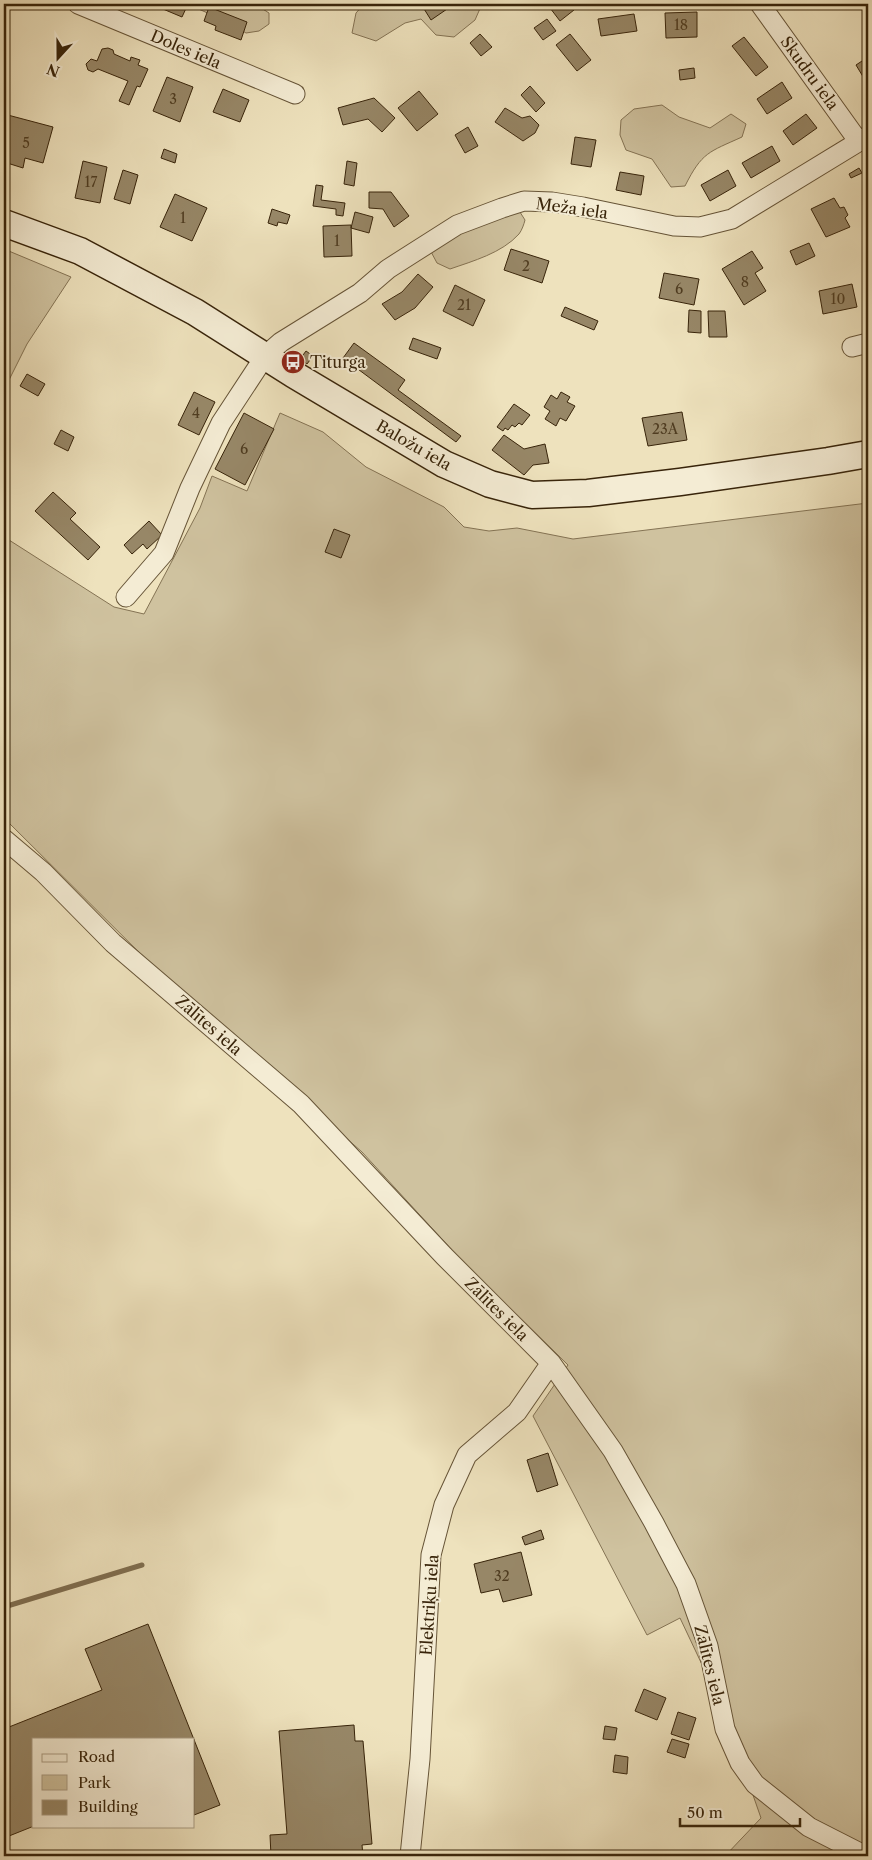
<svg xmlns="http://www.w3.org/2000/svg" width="872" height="1860" viewBox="0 0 872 1860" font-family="'Libre Caslon Text',serif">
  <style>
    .green { fill: #cfc29f; stroke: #847354 }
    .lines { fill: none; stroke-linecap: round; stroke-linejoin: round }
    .stream { stroke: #806f51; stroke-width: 5 }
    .building { fill: #978767; stroke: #38240a }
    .minor-casing { stroke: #665437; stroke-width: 21 }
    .secondary-casing { stroke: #38240a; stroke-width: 29 }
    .minor { stroke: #f4ecd4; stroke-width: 19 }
    .secondary { stroke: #f4ecd4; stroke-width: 26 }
    .labels { text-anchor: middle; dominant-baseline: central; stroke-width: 4; stroke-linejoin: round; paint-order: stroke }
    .number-label { font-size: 14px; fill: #503d21 }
    .street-label { font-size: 16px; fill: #38240a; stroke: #f4ecd4 }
    .poi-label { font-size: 16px; fill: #38240a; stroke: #f4ecd4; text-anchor: start }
  </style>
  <rect width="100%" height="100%" fill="#eee2bd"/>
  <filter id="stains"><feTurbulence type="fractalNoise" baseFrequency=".004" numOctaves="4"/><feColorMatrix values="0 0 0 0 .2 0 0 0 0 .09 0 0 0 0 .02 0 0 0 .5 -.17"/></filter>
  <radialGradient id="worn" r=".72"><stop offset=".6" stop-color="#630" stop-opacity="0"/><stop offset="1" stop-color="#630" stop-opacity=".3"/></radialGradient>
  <!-- green -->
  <path class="green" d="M187,4H255L269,13V24L259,31L246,33L226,21Z
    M364,4H482L475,20L454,37L436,35L421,19L405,23L376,41L352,33L356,13Z
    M662,105L679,117L710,128L731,114L746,124L742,137C709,152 702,152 685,186L671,187L652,159L626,150L620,135L621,120L634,109Z
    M518,209L525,220C524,224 522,230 519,234C502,253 473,261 450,269L437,263L429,248L490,218Z
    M4,249L71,277L27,344L4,390Z
    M280,413L323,432L366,467L444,507L464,527L489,531L517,528L573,539L868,503V1856H725L761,1818L723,1709L680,1618L647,1635L533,1416L568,1365L463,1262L362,1152L170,983L4,818V531L9,540L114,607L144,614L200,508L212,476L247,491Z"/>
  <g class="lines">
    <!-- stream -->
    <path class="stream" d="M4,1607L142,1565"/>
  </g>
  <!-- building -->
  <path class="building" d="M151,4H188L182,17Z
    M421,4H448L450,7L431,20Z
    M547,4H569L574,10L560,21Z
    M209,7L247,22L241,40L215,30L216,26L204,21Z
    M697,12V37L666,38L665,13Z
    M634,14L637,31L601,36L598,19Z
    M547,19L556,31L543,40L534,28Z
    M480,34L492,47L481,56L470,43Z
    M570,34L591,60L577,71L556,45Z
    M744,37L768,67L756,76L732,46Z
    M108,48L113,50L114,54L130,61L131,57L140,60L138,65L148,69L140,87L137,86L129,105L119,101L128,81L98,69L93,72L88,70L86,64L91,59L97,61L102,49Z
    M868,57V85L856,65Z
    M694,68L695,78L680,80L679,70Z
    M167,77L193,87L180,122L153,111Z
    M782,82L792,98L767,114L757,99Z
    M530,86L545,103L536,112L521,95Z
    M223,89L249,100L240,122L213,112Z
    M419,91L438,114L417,131L398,108Z
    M374,98L395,118L382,132L368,119L343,125L338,108Z
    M505,108L522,118L530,116L539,125L535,133L523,141L495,122Z
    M4,114L53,127L43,163L25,158L23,168L4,162Z
    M806,114L817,128L793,145L783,131Z
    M468,127L478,146L465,153L455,135Z
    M575,137L596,140L591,167L571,164Z
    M772,146L780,161L751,178L742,163Z
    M164,149L177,154L175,163L161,158Z
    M83,161L107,167L100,203L75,198Z
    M347,161L357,163L354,186L344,184Z
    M859,168L862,173L851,178L849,174Z
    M123,170L138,175L130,204L114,199Z
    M728,170L736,186L710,201L701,185Z
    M620,172L644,176L641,195L616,190Z
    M316,185L323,186L321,200L345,203L343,216L336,215V209L313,206Z
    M369,192H391L409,216L394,227L383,209L369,208Z
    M175,194L207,208L192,241L160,227Z
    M834,198L840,208L844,207L848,215L845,218L850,227L826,237L811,209Z
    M272,209L290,215L287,224L278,222L277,226L268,223Z
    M355,212L373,217L369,233L351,228Z
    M351,225L352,256L324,257L323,226Z
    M809,243L815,256L796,265L790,251Z
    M511,249L549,261L542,283L504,270Z
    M752,251L763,268L755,273L766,291L744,305L722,269Z
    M664,273L699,279L694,305L659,298Z
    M418,274L433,287L415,308L395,320L382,304L402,292Z
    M852,284L857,307L823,314L819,291Z
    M455,285L485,300L473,326L443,311Z
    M565,307L598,321L594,330L561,316Z
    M689,310L701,311V333L688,332Z
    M708,311H725L727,337H709Z
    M413,338L441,348L437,359L409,349Z
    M354,343L405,380L398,390L461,436L456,442L343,358Z
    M306,351L313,356L307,364L300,359Z
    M27,374L45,384L38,396L20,386Z
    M194,392L215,402L199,435L178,425Z
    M561,392L570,397L567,402L575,406L566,421L560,418L556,426L545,419L550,411L544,407L551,395L557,399Z
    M514,404L530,415L522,425L519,423L515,427L512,425L508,430L505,428L503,431L497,427Z
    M682,412L687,440L648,446L642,418Z
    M244,413L274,429L245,485L215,469Z
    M61,430L74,437L68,451L54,444Z
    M504,435L524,449L545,444L549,463L533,465L524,475L492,450Z
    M53,492L76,513L70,519L100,547L88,560L35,511Z
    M149,521L162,535L147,549L143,544L132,554L124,545Z
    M334,529L350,535L341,558L325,552Z
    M548,1453L558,1485L537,1492L527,1460Z
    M541,1530L544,1539L525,1545L522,1537Z
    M521,1552L532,1595L503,1602L499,1589L481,1593L474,1564Z
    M148,1624L220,1805L194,1815V1739H34V1826L4,1838V1729L102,1690L85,1649Z
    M644,1689L666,1698L657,1720L635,1711Z
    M678,1712L696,1718L689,1740L671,1734Z
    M354,1725L355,1741H363L372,1844L362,1845L363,1856H271L270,1835L287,1834L279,1731Z
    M605,1726L617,1728L615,1740L603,1739Z
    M672,1739L689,1744L685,1758L667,1752Z
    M615,1755L628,1757L627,1774L613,1772Z"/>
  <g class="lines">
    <!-- minor casing -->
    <g class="minor-casing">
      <path id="minor" d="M78,4L295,94
        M760,4L859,142
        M852,347L868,343
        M126,597L164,553L190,488L221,423L265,356L281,342L360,293L388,269L413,253L457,225L502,208L524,201L552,202L583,207L674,226L700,227L732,219L868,136
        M4,839L43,872L113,943L301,1104L444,1256L551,1363L613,1451L654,1523L686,1584L708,1646L725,1729L740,1763L755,1784L809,1827L866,1856
        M410,1856L420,1759L431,1555L444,1505L467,1455L517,1412L551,1363"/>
    </g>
    <!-- secondary casing -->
    <g class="secondary-casing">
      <path id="secondary" d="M4,223L80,251L195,312L293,374L444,464L490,484L532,495L588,493L680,482L828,461L868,454"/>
    </g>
    <!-- minor -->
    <use href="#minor" class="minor"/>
    <!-- secondary -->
    <use href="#secondary" class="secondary"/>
  </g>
  <!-- icons -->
  <defs>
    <g id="bus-disc" transform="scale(1.25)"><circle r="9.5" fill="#8f2418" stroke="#f4ecd4"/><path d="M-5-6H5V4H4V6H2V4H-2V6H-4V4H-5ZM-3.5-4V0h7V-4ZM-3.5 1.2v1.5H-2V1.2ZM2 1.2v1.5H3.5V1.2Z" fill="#fff"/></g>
  </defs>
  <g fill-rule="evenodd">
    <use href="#bus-disc" x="293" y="362"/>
  </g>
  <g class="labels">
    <!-- number labels -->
    <g class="number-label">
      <text x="681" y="25">18</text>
      <text x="173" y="99">3</text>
      <text x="26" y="143">5</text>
      <text x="91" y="182">17</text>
      <text x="183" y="218">1</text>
      <text x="337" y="241">1</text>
      <text x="526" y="266">2</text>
      <text x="745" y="282">8</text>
      <text x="679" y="289">6</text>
      <text x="838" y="299">10</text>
      <text x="464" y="305">21</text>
      <text x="196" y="413">4</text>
      <text x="665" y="429">23A</text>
      <text x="244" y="449">6</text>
      <text x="502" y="1576">32</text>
    </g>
    <!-- street labels -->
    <g class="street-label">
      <text transform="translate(186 49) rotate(23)">Doles iela</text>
      <text transform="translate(810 73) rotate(54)">Skudru iela</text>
      <text transform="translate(572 208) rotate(8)">Meža iela</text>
      <text transform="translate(414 445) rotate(30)">Baložu iela</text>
      <text transform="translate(209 1025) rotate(41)">Zālītes iela</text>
      <text transform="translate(497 1309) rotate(45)">Zālītes iela</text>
      <text transform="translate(429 1605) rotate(-86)">Elektriķu iela</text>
      <text transform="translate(710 1665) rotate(76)">Zālītes iela</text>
    </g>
    <!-- poi labels -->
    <g class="poi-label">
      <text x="310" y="362">Titurga</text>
    </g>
  </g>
  <!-- margin -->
  <rect width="872" height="1860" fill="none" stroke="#eee2bd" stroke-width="20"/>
  <rect x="5" y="5" width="862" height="1850" fill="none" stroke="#38240a" stroke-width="2.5"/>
  <rect x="10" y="10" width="852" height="1840" fill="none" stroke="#38240a"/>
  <!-- legend -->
  <rect x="32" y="1738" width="162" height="90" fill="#f4ecd4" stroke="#a99c83"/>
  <rect x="42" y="1754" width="25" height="8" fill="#f4ecd4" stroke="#a99c83"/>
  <text x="78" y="1762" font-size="15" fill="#38240a">Road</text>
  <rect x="42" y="1775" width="25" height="15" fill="#cfc29f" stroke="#a99c83"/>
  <text x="78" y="1788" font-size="15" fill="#38240a">Park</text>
  <rect x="42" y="1800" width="25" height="15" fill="#978767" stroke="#a99c83"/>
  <text x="78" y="1812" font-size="15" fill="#38240a">Building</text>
  <!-- north arrow -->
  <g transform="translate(58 58) rotate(201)" stroke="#f4ecd4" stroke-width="4" paint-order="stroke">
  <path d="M0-4L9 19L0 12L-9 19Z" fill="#38240a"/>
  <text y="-8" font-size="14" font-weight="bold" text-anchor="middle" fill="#38240a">N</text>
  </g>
  <!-- scale -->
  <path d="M680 1818v8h120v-8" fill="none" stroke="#38240a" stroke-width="2.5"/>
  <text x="687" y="1818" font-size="15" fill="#38240a" stroke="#f4ecd4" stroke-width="4" paint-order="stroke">50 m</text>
  <rect width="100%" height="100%" filter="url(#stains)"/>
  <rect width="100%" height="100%" fill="url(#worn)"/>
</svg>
